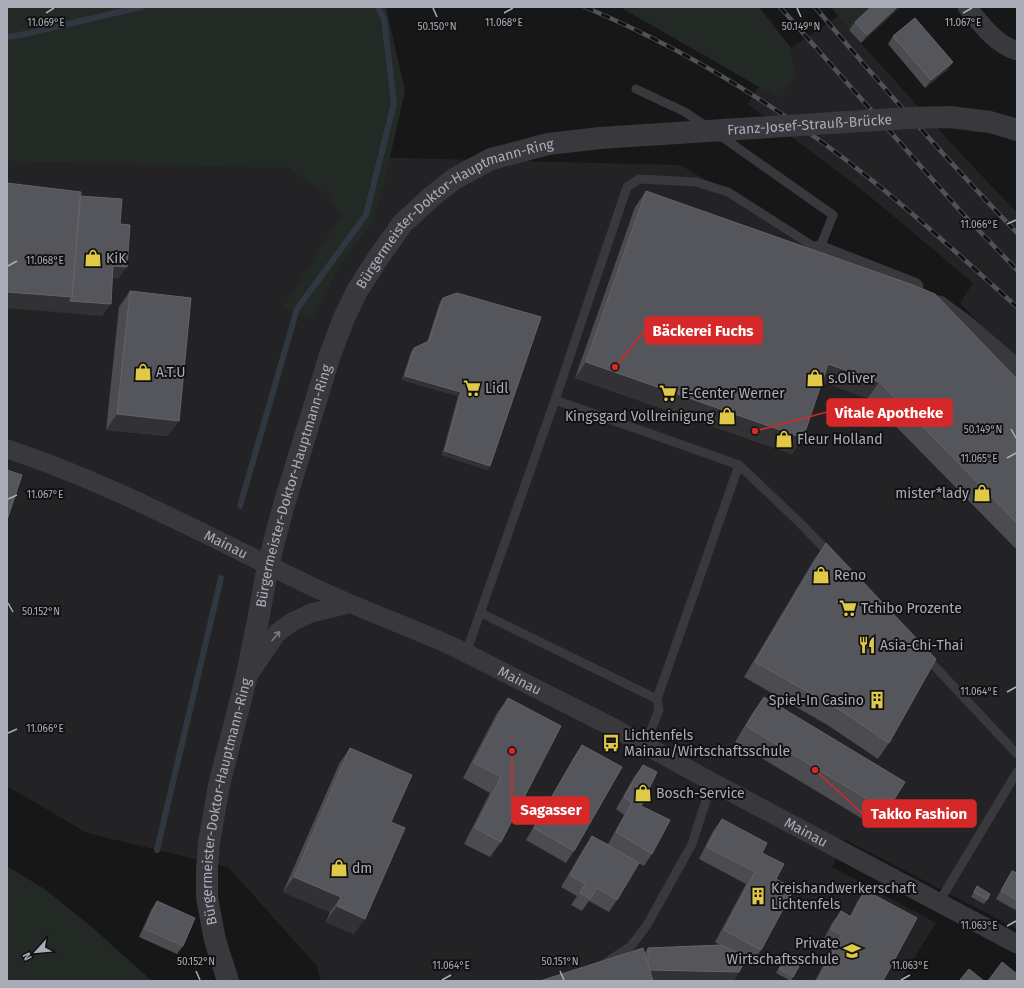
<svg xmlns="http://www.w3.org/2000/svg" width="1024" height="988" viewBox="0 0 1024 988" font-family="'Fira Sans',sans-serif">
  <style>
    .built { fill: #232325 }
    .green { fill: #232a25 }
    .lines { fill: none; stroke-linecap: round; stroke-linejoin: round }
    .stream { stroke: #313740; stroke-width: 6 }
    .service { stroke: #38383d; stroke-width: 9 }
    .minor { stroke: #38383d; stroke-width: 19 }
    .tertiary { stroke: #38383d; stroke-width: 22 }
    .rail-casing { stroke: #515258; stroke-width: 4.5 }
    .rail { stroke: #121213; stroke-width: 3; stroke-dasharray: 9; stroke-linecap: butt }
    .tertiary-bridge { stroke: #38383d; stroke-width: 22 }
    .wall { fill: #4b4b50 }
    .shaded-wall { fill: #323235 }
    .building { fill: #55565b; stroke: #636369 }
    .oneway { stroke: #777880 }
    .ticks { fill: none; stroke: #aaacb7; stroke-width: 1.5 }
    .labels { text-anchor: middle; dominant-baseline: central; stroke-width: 4; stroke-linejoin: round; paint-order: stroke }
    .street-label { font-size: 14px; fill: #aaacb7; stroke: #121213 }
    .poi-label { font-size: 14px; fill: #aaacb7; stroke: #121213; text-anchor: start }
    .ticks-label { font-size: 10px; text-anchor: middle; fill: #aaacb7; stroke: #121213; stroke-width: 4; stroke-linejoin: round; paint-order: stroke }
    .leader { fill: none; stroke: #d62828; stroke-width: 1.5 }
    .callout-dot { fill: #d62828; stroke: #121213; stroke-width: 1.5 }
    .callout { fill: #d62828; stroke: #d62828; stroke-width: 1.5 }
    .callout-label { font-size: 15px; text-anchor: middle; font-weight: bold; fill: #fff }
  </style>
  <rect width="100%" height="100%" fill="#171718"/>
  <!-- built -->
  <path class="built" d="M838,16L849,30L962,155L1017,213V355L988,332L960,303L973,283L867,194L748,104L759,86L780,99L793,75L791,48Z
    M7,148L680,165L940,314L1017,386V929L844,839L832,867L936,923L900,981H321L316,965L228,867L87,833L7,786Z"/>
  <!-- green -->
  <path class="green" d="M7,7H386L405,91L384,184L373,221L339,267L312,319L283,307L341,216L329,196L289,168L7,161Z
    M620,7H759L791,48L794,75L780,99Z
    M831,7H874L849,30Z
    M7,866L46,890L94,929L152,981H7Z"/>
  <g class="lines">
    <!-- stream -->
    <path class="stream" d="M7,37L25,34L141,7
      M240,506L297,309L366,215L394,103L384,19L378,7
      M157,850L221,578"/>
    <!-- service -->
    <path class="service" d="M636,89L685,112L707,127
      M555,400L739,465L657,699L659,710L645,745
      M739,465L800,523L831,555
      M481,613L657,699
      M466,653L555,400L627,187L639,179L696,182L728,192L819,250L833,215L718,134
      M924,655L1017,754
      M939,902L1017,772
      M604,964L631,946L647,925L692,844L712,782"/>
    <!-- minor -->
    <g class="minor">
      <path d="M967,7C981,24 995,44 1017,51"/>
      <path d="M819,250L914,287"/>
      <path d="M939,305L965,324L1017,368"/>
      <path id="s1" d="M7,449C113,484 211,538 311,586C358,609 409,626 456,648L614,728L712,782L1017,944"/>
      <path d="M248,676L277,633L292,622L311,613L349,604"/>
    </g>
    <!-- tertiary -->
    <path class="tertiary" id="s2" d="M228,981L215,940L207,898V869L209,843L219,785L246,679L259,615L268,565L283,508L330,355L344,318L357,291L378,258L402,224L430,198L454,179L491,159L548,144L600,138"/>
    <!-- rail casing -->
    <g class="rail-casing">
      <path id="rail" d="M585,7C689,51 786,111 874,182C923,221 970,265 1017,307
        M780,7L963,214L1017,270
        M815,7C880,84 947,160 1017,233"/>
    </g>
    <!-- rail -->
    <use href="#rail" class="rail"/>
    <!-- tertiary-bridge -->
    <path class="tertiary-bridge" id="s3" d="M600,138L909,118L950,117L990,122L1017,130"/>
  </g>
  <!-- wall -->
  <path class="wall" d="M900,7L861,43L849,30L855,22Z
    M893,36L953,62L947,70L925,88L888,44Z
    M646,191L1017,379V550L868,398L822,382L792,454L575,378L635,207Z
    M130,291L168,436L106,430L119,307Z
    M443,298L488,470L442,455L458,396L402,380L411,352L414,348L427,342L440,302Z
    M826,543L889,743L878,759L829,726L744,677L815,558Z
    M764,697L887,811L876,827L735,742L753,712Z
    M508,698L501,842L490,857L464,844L490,793L463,778L497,713Z
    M582,745L574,851L566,863L526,840L574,757Z
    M350,748L391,822L354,934L326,922L330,912L283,892L339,764Z
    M643,765L641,806L652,854L644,866L638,863L617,900L609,912L589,901L582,911L571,905L577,896L561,887L584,848L592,836L608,844L624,815L616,809L634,777Z
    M722,819L762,853L776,879L761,950L753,962L746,959L739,972L733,981H540L644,954L648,948L720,945L715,942L746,884L699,859L713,831Z
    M1012,871L1017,873V911L996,899L1007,879Z
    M977,886L987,900L984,904L971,897Z
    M865,890L883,981H815L833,947L823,941L832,923L841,911L850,916L857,902Z
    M157,901L183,946L177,954L139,937L151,910Z
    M788,953L793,977L791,981L776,973Z"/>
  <!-- shaded-wall -->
  <path class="shaded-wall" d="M897,7H900L861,43L867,35Z
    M953,62L947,70L925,88L931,80Z
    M113,266L127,267L118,279L105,278Z
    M7,292L72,297L111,304L102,316L7,308Z
    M586,362L803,438L792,454L575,378Z
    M828,364L879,382L868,398L817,380Z
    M405,376L461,392L458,396L402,380Z
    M117,414L179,421L168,436L106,430Z
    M445,451L490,466L488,470L442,455Z
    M294,877L341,897L330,912L283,892Z
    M337,906L365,919L354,934L326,922Z
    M648,970L739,972L733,981H640Z"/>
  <!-- building -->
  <path class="building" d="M871,7H897L867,35L855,22Z
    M915,18L953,62L931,80L893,36Z
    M7,183L81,192L72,297L7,292Z
    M646,191L913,285L935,294L1017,379V523L879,382L828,364L803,438L586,362Z
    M80,196L122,199L120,224L130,225L127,267L113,266L111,304L70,301L72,297Z
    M130,291L191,298L179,421L117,414Z
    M457,293L541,317L490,466L445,451L461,392L405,376L414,348L429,341L443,298Z
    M7,470L22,475L7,520Z
    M826,543L936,659L889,743L840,710L755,662Z
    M764,697L905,782L887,811L746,726Z
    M508,698L561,726L501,842L475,828L501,777L474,763Z
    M582,745L622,767L574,851L534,828Z
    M350,748L412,775L391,822L405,828L365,919L337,906L341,897L294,877Z
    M643,765L657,772L641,806L670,820L652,854L616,832L632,803L624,797Z
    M722,819L767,843L762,853L784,864L776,879L794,889L761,950L724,930L755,872L707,847Z
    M592,836L639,863L617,900L597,888L590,899L580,893L585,884L570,875Z
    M1012,871L1017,873V900L1001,891Z
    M977,886L990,894L987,900L974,892Z
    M865,890L917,918L883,981H817L842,935L831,929L841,911L851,917Z
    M157,901L195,918L183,946L145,929Z
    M721,945L747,957L739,972L650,970L648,965V948Z
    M643,948L653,981H540Z
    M788,953L802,961L793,977L779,969Z
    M1002,962L1017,974V981H988Z
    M969,969L984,981H959Z"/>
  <!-- one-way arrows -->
  <defs><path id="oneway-shaft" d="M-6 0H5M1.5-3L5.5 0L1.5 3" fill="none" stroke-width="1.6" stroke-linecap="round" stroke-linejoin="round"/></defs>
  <use class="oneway" href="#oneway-shaft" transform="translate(276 636) rotate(-49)"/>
  <!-- ticks -->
  <path class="ticks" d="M433,8L437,17M797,8L801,17M46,13L54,8M504,13L513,8M963,13L972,8M1007,224L1016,220M8,266L17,261M1011,429L1016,438M1007,458L1016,453M8,499L17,495M8,603L13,612M1007,692L1016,687M8,733L17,729M1007,926L1016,921M196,971L200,980M560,971L564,980M442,980L451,975M901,980L910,975"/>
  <!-- icons -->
  <defs>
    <g id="shop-bare" transform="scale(1.38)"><path d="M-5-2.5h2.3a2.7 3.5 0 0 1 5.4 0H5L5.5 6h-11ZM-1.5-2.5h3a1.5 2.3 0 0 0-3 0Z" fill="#e0c947" stroke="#121213" stroke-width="2.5" paint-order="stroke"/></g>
    <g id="supermarket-bare" transform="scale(1.38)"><path d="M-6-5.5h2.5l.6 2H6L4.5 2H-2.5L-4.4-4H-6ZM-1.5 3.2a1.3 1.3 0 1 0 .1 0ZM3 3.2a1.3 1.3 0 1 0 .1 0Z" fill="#e0c947" stroke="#121213" stroke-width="2.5" paint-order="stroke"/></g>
    <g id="restaurant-bare" transform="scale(1.38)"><path d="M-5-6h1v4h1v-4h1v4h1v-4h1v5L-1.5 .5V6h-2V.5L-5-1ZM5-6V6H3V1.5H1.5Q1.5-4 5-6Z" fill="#e0c947" stroke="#121213" stroke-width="2.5" paint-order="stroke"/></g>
    <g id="building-bare" transform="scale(1.38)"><path d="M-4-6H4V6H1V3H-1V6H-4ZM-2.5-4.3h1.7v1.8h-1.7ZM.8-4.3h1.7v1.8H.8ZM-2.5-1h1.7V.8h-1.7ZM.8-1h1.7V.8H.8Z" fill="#e0c947" stroke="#121213" stroke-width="2.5" paint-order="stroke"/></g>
    <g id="bus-bare" transform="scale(1.38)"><path d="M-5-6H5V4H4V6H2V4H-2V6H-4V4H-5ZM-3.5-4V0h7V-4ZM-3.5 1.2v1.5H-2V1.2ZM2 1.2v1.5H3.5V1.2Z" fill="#e0c947" stroke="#121213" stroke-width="2.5" paint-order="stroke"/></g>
    <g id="school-bare" transform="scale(1.38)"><path d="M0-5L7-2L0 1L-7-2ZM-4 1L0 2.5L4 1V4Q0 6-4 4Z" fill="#e0c947" stroke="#121213" stroke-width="2.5" paint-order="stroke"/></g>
  </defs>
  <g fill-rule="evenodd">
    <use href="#shop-bare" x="93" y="258"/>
    <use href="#shop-bare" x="143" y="372"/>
    <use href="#shop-bare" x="815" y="378"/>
    <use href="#supermarket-bare" x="472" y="388"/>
    <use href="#supermarket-bare" x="668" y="393"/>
    <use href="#shop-bare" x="727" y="416"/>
    <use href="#shop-bare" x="784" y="439"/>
    <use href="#shop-bare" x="982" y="493"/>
    <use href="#shop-bare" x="821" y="575"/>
    <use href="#supermarket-bare" x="848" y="608"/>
    <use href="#restaurant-bare" x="867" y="645"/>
    <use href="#building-bare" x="877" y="700"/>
    <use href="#bus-bare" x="611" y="743"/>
    <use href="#shop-bare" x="643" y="793"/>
    <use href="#shop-bare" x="339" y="868"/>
    <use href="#building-bare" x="758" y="896"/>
    <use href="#school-bare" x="852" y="951"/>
  </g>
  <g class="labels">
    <!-- street labels -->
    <g class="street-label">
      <text stroke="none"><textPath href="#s3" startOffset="210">Franz-Josef-Strauß-Brücke</textPath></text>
      <text stroke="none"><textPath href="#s2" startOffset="844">Bürgermeister-Doktor-Hauptmann-Ring</textPath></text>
      <text stroke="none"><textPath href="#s2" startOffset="508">Bürgermeister-Doktor-Hauptmann-Ring</textPath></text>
      <text stroke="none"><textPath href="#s1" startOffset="239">Mainau</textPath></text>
      <text stroke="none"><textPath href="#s1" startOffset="563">Mainau</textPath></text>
      <text stroke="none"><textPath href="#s2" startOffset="184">Bürgermeister-Doktor-Hauptmann-Ring</textPath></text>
      <text stroke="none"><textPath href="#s1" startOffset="887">Mainau</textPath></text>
    </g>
    <!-- poi labels -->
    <g class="poi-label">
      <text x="106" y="258">KiK</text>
      <text x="156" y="372">A.T.U</text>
      <text x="828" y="378">s.Oliver</text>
      <text x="485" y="388">Lidl</text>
      <text x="681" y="393">E-Center Werner</text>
      <text x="714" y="416" text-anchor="end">Kingsgard Vollreinigung</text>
      <text x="797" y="439">Fleur Holland</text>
      <text x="969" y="493" text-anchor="end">mister*lady</text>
      <text x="834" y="575">Reno</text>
      <text x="861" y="608">Tchibo Prozente</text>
      <text x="880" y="645">Asia-Chi-Thai</text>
      <text x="864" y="700" text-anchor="end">Spiel-In Casino</text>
      <text x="624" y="735">Lichtenfels<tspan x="624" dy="16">Mainau/Wirtschaftsschule</tspan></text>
      <text x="656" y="793">Bosch-Service</text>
      <text x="352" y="868">dm</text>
      <text x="771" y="888">Kreishandwerkerschaft<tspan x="771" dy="16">Lichtenfels</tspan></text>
      <text x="839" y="943" text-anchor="end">Private<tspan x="839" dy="16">Wirtschaftsschule</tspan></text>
    </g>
  </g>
  <g class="ticks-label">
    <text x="46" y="26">11.069°E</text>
    <text x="504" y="26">11.068°E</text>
    <text x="963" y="26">11.067°E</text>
    <text x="437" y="30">50.150°N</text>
    <text x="801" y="30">50.149°N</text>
    <text x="979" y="228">11.066°E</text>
    <text x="45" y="264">11.068°E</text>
    <text x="983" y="433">50.149°N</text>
    <text x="979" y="462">11.065°E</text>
    <text x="45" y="498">11.067°E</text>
    <text x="41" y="615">50.152°N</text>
    <text x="979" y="695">11.064°E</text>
    <text x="45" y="732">11.066°E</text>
    <text x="979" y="929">11.063°E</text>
    <text x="196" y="965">50.152°N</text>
    <text x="560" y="965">50.151°N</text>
    <text x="451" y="969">11.064°E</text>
    <text x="910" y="969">11.063°E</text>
  </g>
  <!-- callouts -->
  <path class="leader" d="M615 367L645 330M755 431L827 412M512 751L512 810M815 770L863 814"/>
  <g class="callout-dot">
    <circle cx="615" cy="367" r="4"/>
    <circle cx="755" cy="431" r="4"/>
    <circle cx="512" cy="751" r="4"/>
    <circle cx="815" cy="770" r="4"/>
  </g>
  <g class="callout">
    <rect x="645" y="317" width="117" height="27" rx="4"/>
    <rect x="827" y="399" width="125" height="27" rx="4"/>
    <rect x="512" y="797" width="77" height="27" rx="4"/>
    <rect x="863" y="800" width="113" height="27" rx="4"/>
  </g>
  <g class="callout-label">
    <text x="703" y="336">Bäckerei Fuchs</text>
    <text x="889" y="418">Vitale Apotheke</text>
    <text x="551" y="815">Sagasser</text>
    <text x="919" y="819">Takko Fashion</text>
  </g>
  <!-- border -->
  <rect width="1024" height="988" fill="none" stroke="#aaacb7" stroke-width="16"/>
  <!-- north arrow -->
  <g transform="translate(36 952) rotate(243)" stroke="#121213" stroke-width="3" paint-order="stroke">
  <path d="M0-3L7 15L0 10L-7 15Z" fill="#aaacb7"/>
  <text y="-6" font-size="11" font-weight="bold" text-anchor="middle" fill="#aaacb7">N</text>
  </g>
</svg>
